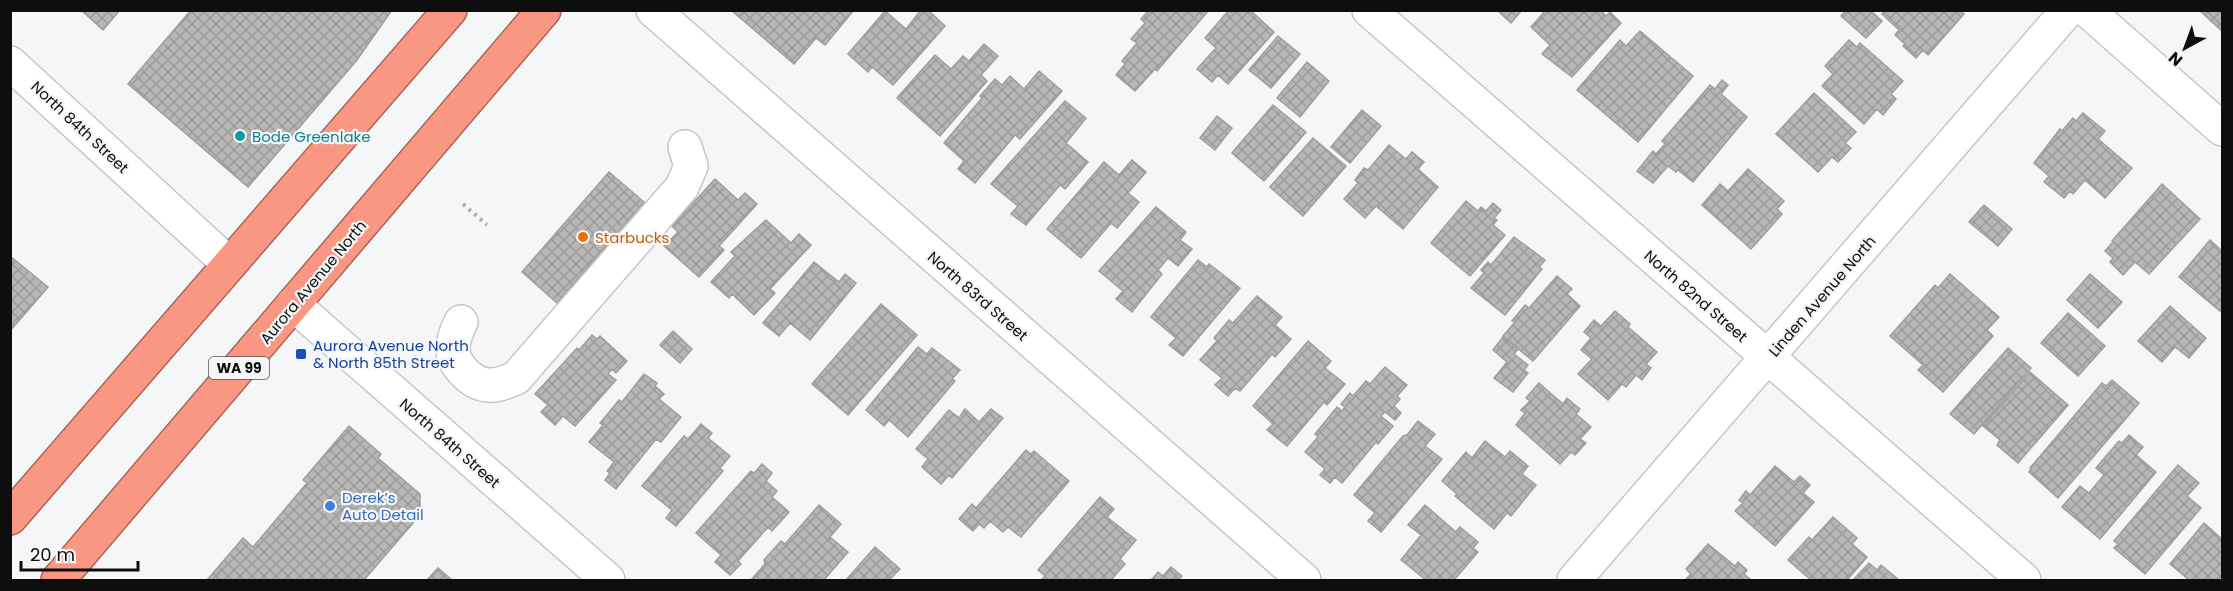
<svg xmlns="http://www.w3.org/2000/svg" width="2233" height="591" viewBox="0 0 2233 591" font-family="Poppins,sans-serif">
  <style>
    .building { fill: url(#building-cross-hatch); stroke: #a09e9c; stroke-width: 1.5 }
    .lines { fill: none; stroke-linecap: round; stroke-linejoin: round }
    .minor-casing { stroke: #c4c6c8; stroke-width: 36 }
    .highway-casing { stroke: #a76759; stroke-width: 36 }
    .path { stroke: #adafb0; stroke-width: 4; stroke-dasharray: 3 4.5; stroke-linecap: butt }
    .minor { stroke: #fff; stroke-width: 33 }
    .highway { stroke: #fa9782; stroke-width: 33 }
    .culture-dot { fill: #0f9aa8; stroke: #f4f6f8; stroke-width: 2 }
    .food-dot { fill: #e8710a; stroke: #f4f6f8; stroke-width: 2 }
    .transit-dot { fill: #1a4fb4; stroke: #f4f6f8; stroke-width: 2 }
    .shop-dot { fill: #3f7fe0; stroke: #f4f6f8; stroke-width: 2 }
    .labels { text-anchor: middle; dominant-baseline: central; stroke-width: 4.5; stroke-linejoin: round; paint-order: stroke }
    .shield { fill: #f4f6f8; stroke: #525454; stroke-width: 1.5 }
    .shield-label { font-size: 14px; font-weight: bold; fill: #0d0e0e }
    .street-label { font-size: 15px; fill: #0d0e0e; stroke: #f4f6f8 }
    .culture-label { font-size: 15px; fill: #0d838f; stroke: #f4f6f8; text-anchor: start }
    .food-label { font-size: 15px; fill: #c56008; stroke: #f4f6f8; text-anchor: start }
    .transit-label { font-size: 15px; fill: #164399; stroke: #f4f6f8; text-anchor: start }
    .shop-label { font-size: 15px; fill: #366cbe; stroke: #f4f6f8; text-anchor: start }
  </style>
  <defs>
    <pattern id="building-cross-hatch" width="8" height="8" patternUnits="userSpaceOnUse" patternTransform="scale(1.5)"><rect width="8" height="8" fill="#b8b6b4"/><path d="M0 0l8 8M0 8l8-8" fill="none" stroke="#9d9b9a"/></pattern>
  </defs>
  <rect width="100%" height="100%" fill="#f4f6f8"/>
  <!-- building -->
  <path class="building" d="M81,10H120L103,30Z
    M191,10H392L357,60L248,187L128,84Z
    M731,10H854L825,45L816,38L794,64Z
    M921,10H928L945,26L893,85L872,67L868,72L848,54L885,11L906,29Z
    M1149,10H1209L1157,71L1155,69L1135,91L1116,75L1125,64L1122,61L1137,43L1131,39L1145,23L1141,19Z
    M1229,10H1250L1274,32L1228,84L1218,75L1212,82L1197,69L1216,48L1205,38Z
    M1497,10H1522L1511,23Z
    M1546,10H1600L1606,16L1610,12L1621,23L1572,77L1542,54L1550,45L1531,27Z
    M1846,10H1870L1882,21L1866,38L1841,16Z
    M1885,10H1960L1964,14L1928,55L1923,50L1916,58L1903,46L1905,44L1895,35L1899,30L1882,14Z
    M2199,10H2222V31Z
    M1640,31L1693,76L1638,142L1577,90L1620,40L1626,46Z
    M1278,36L1300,54L1271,88L1249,70Z
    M1849,40L1857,47L1860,43L1903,81L1891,94L1896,99L1883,115L1877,109L1864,124L1822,86L1833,74L1825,66Z
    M984,44L998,56L981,75L987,81L940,136L897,98L935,55L951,69L963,56L969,61Z
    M1307,62L1329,81L1300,117L1277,98Z
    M1039,71L1062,91L1020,139L1015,135L975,183L958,169L964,161L944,143L982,98L980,96L995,79L1002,85L1010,76L1024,89Z
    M1722,80L1728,85L1721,94L1747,117L1693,182L1678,170L1676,172L1668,166L1653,183L1637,171L1653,151L1656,154L1665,144L1662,141L1710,85L1715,89Z
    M1814,93L1856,132L1845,143L1851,148L1838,162L1832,157L1818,172L1776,134Z
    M1065,101L1086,118L1066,143L1088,162L1065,189L1060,185L1026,225L1011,214L1018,206L991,184Z
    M1273,105L1306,132L1264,181L1232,153Z
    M1362,110L1381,126L1350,163L1331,147Z
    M2083,113L2105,131L2098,139L2132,168L2105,198L2085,180L2073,194L2070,191L2064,198L2044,182L2049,176L2034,163L2060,129L2062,131L2073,118L2076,121Z
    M1217,116L1232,128L1215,150L1200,138Z
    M1313,138L1346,166L1303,216L1270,187Z
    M1389,145L1406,159L1412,152L1424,162L1418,169L1438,187L1403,229L1376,206L1365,218L1344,199L1358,183L1355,180L1364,168L1368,170Z
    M1132,160L1146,172L1128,193L1139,202L1117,228L1111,223L1081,258L1047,229L1104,162L1119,175Z
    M1748,169L1784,201L1777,209L1782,214L1751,249L1702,205L1720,184L1728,191Z
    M609,172L644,202L557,303L522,272Z
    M715,179L738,200L745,193L757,204L719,246L724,250L699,277L664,246L678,232L672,226Z
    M2162,184L2200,219L2149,274L2135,262L2123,275L2110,262L2113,258L2105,251L2113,242L2112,241Z
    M1466,201L1478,211L1481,207L1486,211L1493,203L1501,210L1494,218L1497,220L1493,225L1505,235L1470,276L1431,243Z
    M1984,205L2012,229L1998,246L1969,222Z
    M1156,207L1186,232L1180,240L1192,249L1178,266L1168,258L1158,270L1162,274L1132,312L1116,299L1123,291L1099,271Z
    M766,220L791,243L799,234L811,245L770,289L775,293L754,315L732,294L729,298L711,282L735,256L731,252Z
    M1514,237L1545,260L1539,267L1542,269L1505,315L1471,288L1484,273L1481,270L1488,262L1491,265Z
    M2210,240L2222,251V307L2220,311L2179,277Z
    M10,256L48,287L10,331Z
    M1198,260L1207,267L1209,264L1240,288L1183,356L1169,345L1176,338L1151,317Z
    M814,262L839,282L845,274L856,283L810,340L790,323L779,336L763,323Z
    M1950,274L1999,317L1987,330L1993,336L1943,392L1918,370L1923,365L1890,336L1935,285L1938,288Z
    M2090,274L2122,302L2098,328L2067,300Z
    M1557,276L1572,289L1567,294L1580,306L1533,361L1503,336L1515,322L1512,321L1525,305L1529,308Z
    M1257,296L1282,317L1275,325L1291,339L1275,357L1272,354L1240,391L1235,388L1228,396L1215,385L1222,378L1200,360L1217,341L1214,338L1229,320L1233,323Z
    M881,304L917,335L848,415L812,384Z
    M2170,306L2206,338L2189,358L2175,347L2162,362L2138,341Z
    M1615,311L1630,324L1628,327L1657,352L1646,364L1651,368L1642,380L1636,375L1626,387L1622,384L1608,400L1578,374L1592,359L1581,350L1591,338L1584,332L1594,320L1601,326Z
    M2068,313L2105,346L2078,376L2041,343Z
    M673,331L692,349L680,363L660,345Z
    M592,335L597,339L600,336L627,361L616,373L612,369L608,374L616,380L575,426L563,416L555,425L541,412L548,405L535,394L577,348L579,350Z
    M1503,337L1518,349L1514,354L1528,365L1524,370L1528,373L1513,392L1494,378L1507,362L1493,350Z
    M1308,341L1331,361L1325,368L1345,384L1327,405L1324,402L1287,446L1267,430L1273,424L1253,406Z
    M918,347L927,354L932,348L960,370L952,379L955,381L908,437L889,420L884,426L866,410Z
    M2008,348L2031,368L1974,434L1950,414Z
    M1385,367L1407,385L1397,396L1400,399L1394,406L1401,413L1395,420L1385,412L1381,416L1393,426L1378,444L1376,442L1342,483L1335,477L1330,483L1320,475L1325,469L1305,452L1318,437L1315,434L1337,407L1342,411L1345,407L1341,404L1350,393L1353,396L1366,381L1370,384Z
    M2030,372L2068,405L2018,463L1997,445L2000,440L1983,426Z
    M644,374L657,383L655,386L664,394L659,399L681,417L661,442L656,439L616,489L605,480L610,473L607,471L614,462L589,442L603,425L600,423L619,400L622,402Z
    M2112,380L2139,403L2058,498L2029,472L2031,469L2030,468L2102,383L2106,386Z
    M1539,383L1563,404L1567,398L1580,409L1576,414L1591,427L1580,439L1586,443L1575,455L1571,452L1560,464L1516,425L1525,413L1521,410L1530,401L1526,398Z
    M965,409L979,422L991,409L1003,418L952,478L949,475L941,484L922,467L928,459L916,449L949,410L959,418Z
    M1418,421L1435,434L1425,446L1442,459L1381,532L1368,521L1375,513L1354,495L1403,436L1407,435Z
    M701,424L712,433L708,438L730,456L720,468L723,471L676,526L666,518L672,510L642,486L684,436L688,439Z
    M349,426L381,454L378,458L420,494V515L364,580H207L243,538L253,547L307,483L303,480Z
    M2129,435L2143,447L2136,455L2156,472L2100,539L2062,507L2080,486L2089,493L2104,475L2096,468L2119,441L2122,443Z
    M1485,441L1505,457L1510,451L1528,466L1522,474L1536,485L1511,516L1507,513L1494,529L1455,496L1457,494L1442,481L1466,452L1472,458Z
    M1026,450L1031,454L1034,451L1069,481L1021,537L1008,527L1003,532L990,521L984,528L979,524L973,531L959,519L972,504L976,508Z
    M762,464L772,473L766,481L777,491L772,497L789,512L772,531L768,527L738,561L741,564L730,575L715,562L721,555L696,533L751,471L754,473Z
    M2178,465L2199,483L2187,496L2201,508L2145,574L2114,548L2118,544L2114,541Z
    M1775,466L1794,482L1800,476L1810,485L1803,493L1814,502L1775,546L1735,511L1743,503L1739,500L1746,491L1750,495Z
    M1100,497L1114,509L1107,517L1136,540L1120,559L1125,564L1111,580H1041L1045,576L1038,570Z
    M819,505L841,524L830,537L848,552L824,580L820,577L817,580H751L765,564L764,560L781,541L785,544Z
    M1425,505L1456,532L1460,527L1478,542L1473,548L1478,552L1454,580H1426L1401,560L1421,535L1408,525Z
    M1833,517L1857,538L1852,544L1867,557L1847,580H1811L1788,560L1809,537L1812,540Z
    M2204,523L2222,539V580H2189L2170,564Z
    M1708,544L1735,566L1738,562L1747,570L1744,574L1751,580H1685L1691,574L1686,569Z
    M875,547L900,569L889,580H846Z
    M1869,563L1877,570L1881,565L1899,580H1853Z
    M1171,567L1182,576L1178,580H1151L1158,572L1163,576Z
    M438,568L452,580H427Z"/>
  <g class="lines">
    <!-- minor casing -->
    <g class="minor-casing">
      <path id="minor" d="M653,10L1304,580
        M1369,10L2024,580
        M2087,10L2222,129
        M10,63L229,264
        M293,304L608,580
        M461,322C457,330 453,339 453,348C452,365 473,385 489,385C499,386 507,381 516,378L682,187L691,166L685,147
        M1574,580L2068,10"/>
    </g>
    <!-- highway casing -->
    <g class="highway-casing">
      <path id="highway" d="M10,518L450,10
        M58,580L544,10"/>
    </g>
    <!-- path -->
    <path class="path" d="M463,204L487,225"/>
    <!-- minor -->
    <use href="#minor" class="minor"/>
    <!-- highway -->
    <use href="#highway" class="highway"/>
  </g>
  <!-- markers -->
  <circle class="culture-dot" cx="240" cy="136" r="6"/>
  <circle class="food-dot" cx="583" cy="237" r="6"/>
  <rect class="transit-dot" x="295" y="348" width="12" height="12" rx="3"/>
  <circle class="shop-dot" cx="330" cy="506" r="6"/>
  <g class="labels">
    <!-- shield labels -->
    <rect class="shield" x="209" y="357" width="60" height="22" rx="4.5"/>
    <g class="shield-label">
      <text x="239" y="368">WA 99</text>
    </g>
    <!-- street labels -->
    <g class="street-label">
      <text transform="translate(80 127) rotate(43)">North 84th Street</text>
      <text transform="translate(313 282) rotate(-50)">Aurora Avenue North</text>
      <text transform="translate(978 296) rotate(41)">North 83rd Street</text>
      <text transform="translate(1696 296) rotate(41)">North 82nd Street</text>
      <text transform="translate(1822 296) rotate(-49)">Linden Avenue North</text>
      <text transform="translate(450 443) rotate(41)">North 84th Street</text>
    </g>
    <!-- culture labels -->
    <g class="culture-label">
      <text x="252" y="136">Bode Greenlake</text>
    </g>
    <!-- food labels -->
    <g class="food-label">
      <text x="595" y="237">Starbucks</text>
    </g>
    <!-- transit labels -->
    <g class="transit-label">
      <text x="313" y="345">Aurora Avenue North<tspan x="313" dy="17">&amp; North 85th Street</tspan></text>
    </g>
    <!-- shop labels -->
    <g class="shop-label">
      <text x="342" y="497">Derek’s<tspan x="342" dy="17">Auto Detail</tspan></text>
    </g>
  </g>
  <!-- border -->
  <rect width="2233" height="591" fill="none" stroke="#0d0e0e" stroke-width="24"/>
  <!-- north arrow -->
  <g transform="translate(2185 48) rotate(221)" stroke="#f4f6f8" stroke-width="4.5" paint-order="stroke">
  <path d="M0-4.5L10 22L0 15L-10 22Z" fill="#0d0e0e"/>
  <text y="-9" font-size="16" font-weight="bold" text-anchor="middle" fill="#0d0e0e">N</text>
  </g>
  <!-- scale -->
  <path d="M21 561v9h117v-9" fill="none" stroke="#0d0e0e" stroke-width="3"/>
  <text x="30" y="561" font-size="18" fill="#0d0e0e" stroke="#f4f6f8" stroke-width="4.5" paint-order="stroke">20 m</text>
</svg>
